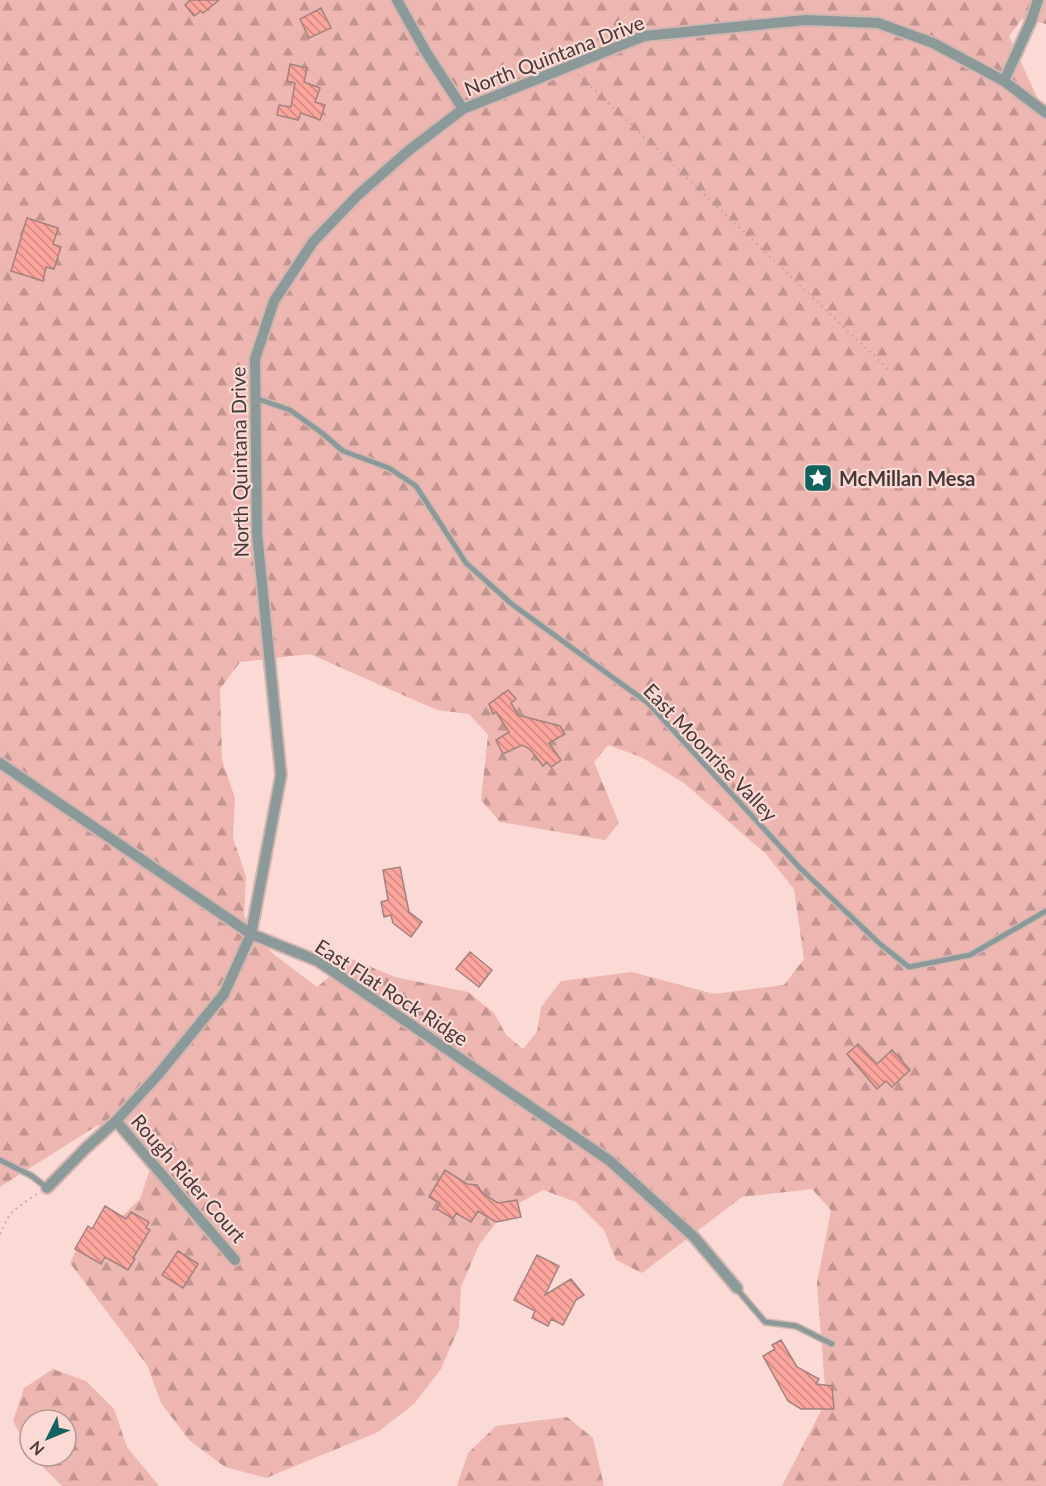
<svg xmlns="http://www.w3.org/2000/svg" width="1046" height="1486" viewBox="0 0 1046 1486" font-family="Lato,sans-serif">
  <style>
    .forest { fill: url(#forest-firs); fill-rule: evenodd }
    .building { fill: url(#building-back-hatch); stroke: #a2837f; stroke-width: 1.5 }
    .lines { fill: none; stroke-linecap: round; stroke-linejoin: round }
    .service-casing { stroke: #d3b6b2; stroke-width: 8 }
    .minor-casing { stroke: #d3b6b2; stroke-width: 14 }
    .path { stroke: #bda29f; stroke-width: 2; stroke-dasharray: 1.5 4.5; stroke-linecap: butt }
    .service { stroke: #8b9a99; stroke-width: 5 }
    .minor { stroke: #8b9a99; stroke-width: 10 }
    .labels { text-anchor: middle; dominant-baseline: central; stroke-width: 4.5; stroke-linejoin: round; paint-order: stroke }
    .street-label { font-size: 20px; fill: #463937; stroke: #fbd9d5 }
    .poi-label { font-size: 20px; font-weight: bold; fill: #463937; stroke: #fbd9d5; text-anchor: start }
  </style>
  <defs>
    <pattern id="forest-firs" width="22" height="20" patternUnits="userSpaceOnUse" patternTransform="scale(1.5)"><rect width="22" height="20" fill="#eeb6b0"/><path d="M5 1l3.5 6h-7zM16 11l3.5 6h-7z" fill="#c39590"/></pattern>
    <pattern id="building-back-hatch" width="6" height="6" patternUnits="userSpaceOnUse" patternTransform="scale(1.5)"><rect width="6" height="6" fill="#fca59d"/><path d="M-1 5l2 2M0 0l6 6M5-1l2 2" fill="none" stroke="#ce8781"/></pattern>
  </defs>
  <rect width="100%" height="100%" fill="#fbd9d5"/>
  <!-- forest -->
  <path class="forest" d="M0,0H1046V24L1022,19L1009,36L1046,117V1486H782L826,1401L817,1283L831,1210L812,1189L742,1197L642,1273L616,1260L604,1230L576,1202L543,1190L506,1210L479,1245L461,1287L459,1327L441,1369L414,1404L378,1432L266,1478L225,1467L189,1440L161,1403L147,1365L70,1263L82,1238L112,1226L140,1199L151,1166L132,1137L98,1125L0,1187ZM310,654L437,710L469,714L488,735L481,800L500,822L605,840L619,823L594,762L608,745L641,757L684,783L765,853L794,889L804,959L784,985L714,994L632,972L561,981L541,1007L537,1032L523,1049L506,1035L494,1013L468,992L395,977L352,959L317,987L272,953L244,916L246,876L233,838L235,798L222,760L220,689L240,662Z
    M53,1369L86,1381L114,1409L127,1447L159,1486H62L32,1456H66V1420H30V1452L13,1421L24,1388Z
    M567,1417L593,1438L604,1486H457L468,1453L496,1426Z"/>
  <!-- building -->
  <path class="building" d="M190,0H219L203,13L201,11L194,16L185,5Z
    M321,8L331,28L309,38L300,19Z
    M290,64L307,68L304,82L320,88L315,102L325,105L320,120L301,113L298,120L277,115L279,105L291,107L295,83L287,81Z
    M27,218L58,228L53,244L61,247L54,269L46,267L43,281L11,271Z
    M508,690L516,699L511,703L518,715L560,726L565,734L549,743L561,760L551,767L547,762L543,766L530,749L522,745L503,754L496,740L509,732L496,712L493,714L489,704Z
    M400,867L409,912L422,922L411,937L393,923L391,915L384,917L381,902L388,900L383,870Z
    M470,952L492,970L479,987L456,969Z
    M858,1044L877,1064L892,1050L910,1070L892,1087L886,1081L877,1089L847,1054Z
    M445,1170L467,1184L477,1185L483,1194L498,1203L517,1200L521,1217L496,1222L478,1211L471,1222L456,1213L453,1219L437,1209L440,1203L429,1197Z
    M105,1206L126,1219L131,1212L149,1222L146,1228L150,1230L133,1258L135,1259L128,1270L105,1257L101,1264L75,1249L88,1226L92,1229Z
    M178,1251L198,1264L183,1288L162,1275Z
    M537,1255L559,1266L545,1295L571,1279L584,1295L576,1300L563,1325L551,1319L548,1326L532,1318L535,1311L514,1300Z
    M781,1340L797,1367L819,1379L816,1384L832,1386L834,1409H801L788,1401L763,1356L775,1349L772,1345Z"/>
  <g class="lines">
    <!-- service casing -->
    <g class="service-casing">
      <path id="service" d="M255,398L290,410L322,433L343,451L389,468L416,486L466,563L513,605L648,703L800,868L880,944L909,967L970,955L1046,911
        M0,1160L32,1176L47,1188
        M737,1289L765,1322L796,1326L832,1344"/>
    </g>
    <!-- minor casing -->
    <g class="minor-casing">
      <path id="minor" d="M397,0L426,52L463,109
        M1004,81L1031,21L1038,0
        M0,763L251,934L318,961L610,1161L694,1237L737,1288
        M116,1121L235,1260
        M47,1188L86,1148L116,1121L157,1076L224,994L251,934L281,775L257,533L255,359L274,301L313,242L357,196L408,151L463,109L644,36L806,20L878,23L933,43L1004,81L1046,113"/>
    </g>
    <!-- path -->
    <path class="path" d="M578,74L891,372
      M0,1234L7,1219L14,1210L38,1193"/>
    <!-- service -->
    <use href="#service" class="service"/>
    <!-- minor -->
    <use href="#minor" class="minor"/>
  </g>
  <!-- icons -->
  <defs>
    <g id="sight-square" transform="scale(1.5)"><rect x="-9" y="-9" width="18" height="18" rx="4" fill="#126260" stroke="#fbd9d5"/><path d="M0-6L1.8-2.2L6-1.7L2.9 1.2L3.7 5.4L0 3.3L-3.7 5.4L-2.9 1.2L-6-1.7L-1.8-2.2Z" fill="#fff"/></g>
  </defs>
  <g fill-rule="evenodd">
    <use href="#sight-square" x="818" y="478"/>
  </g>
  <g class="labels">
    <!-- street labels -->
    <g class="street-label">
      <text transform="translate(554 55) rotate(-21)">North Quintana Drive</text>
      <text transform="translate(239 462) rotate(-91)">North Quintana Drive</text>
      <text transform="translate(711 752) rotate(46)">East Moonrise Valley</text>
      <text transform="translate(392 992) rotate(33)">East Flat Rock Ridge</text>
      <text transform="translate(189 1178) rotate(49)">Rough Rider Court</text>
    </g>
    <!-- poi labels -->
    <g class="poi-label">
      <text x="839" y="478">McMillan Mesa</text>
    </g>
  </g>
  <!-- north arrow -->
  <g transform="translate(48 1438) rotate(227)"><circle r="28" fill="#fbd9d5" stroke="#b39996" stroke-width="1.5"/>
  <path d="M0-4.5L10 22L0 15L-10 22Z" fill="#126260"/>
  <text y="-9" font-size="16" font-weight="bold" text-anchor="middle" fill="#463937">N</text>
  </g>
</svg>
